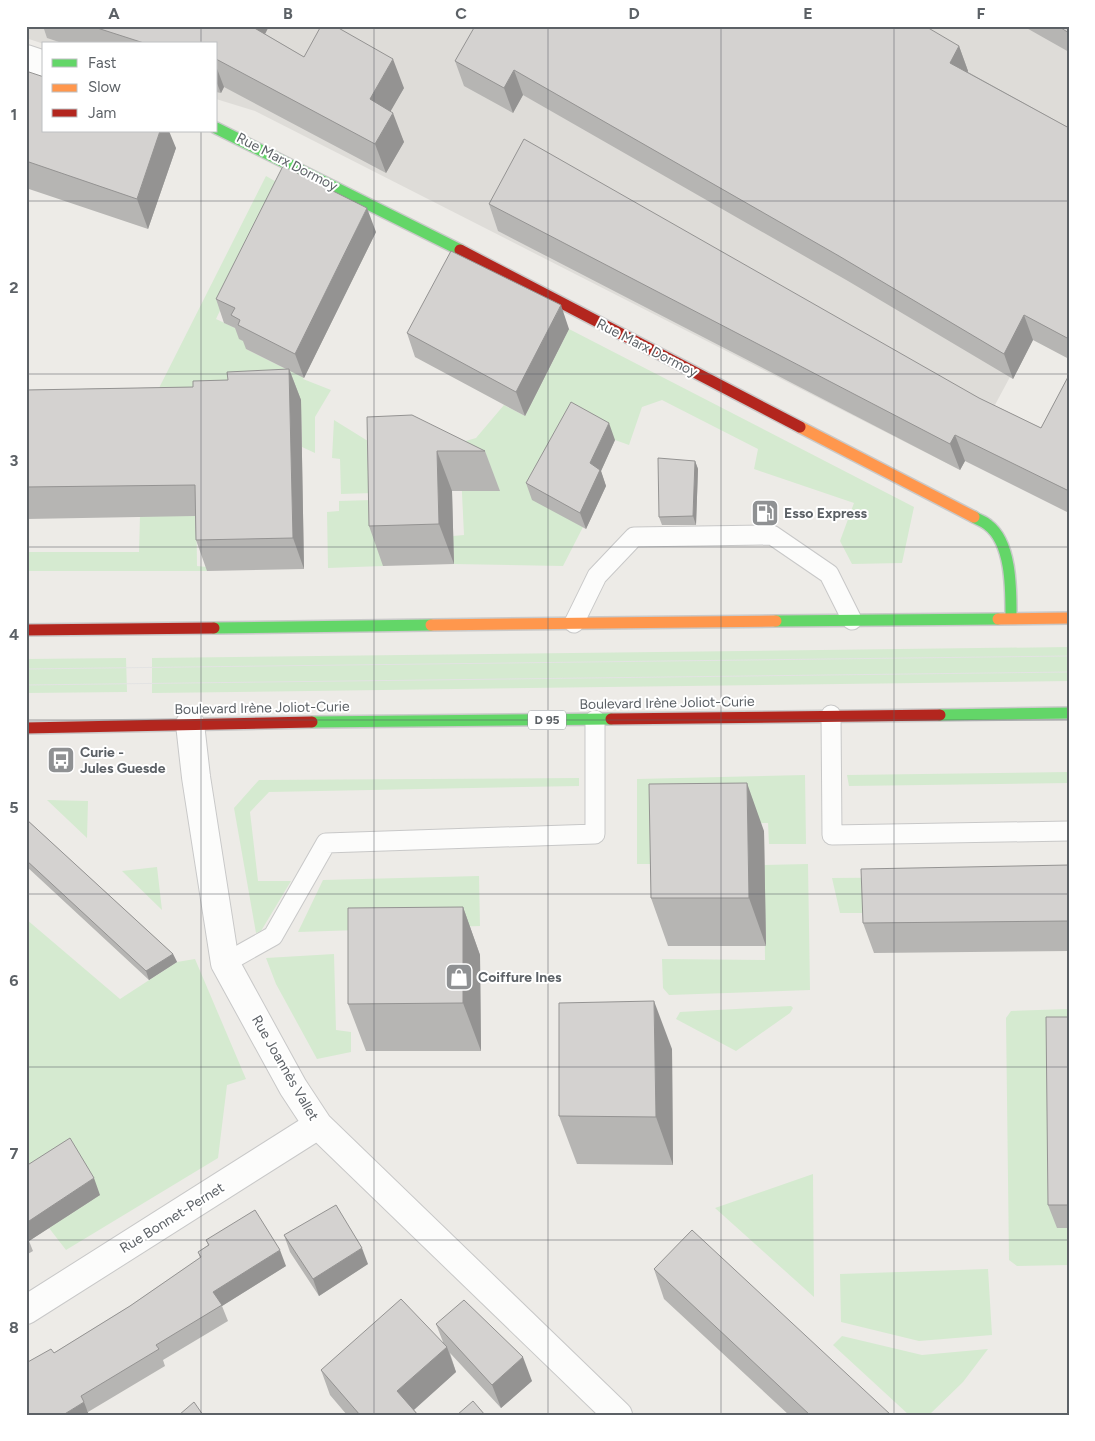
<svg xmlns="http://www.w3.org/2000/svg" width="1095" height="1441" viewBox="0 0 1095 1441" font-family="Figtree,sans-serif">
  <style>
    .industrial { fill: #dedcd8 }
    .green { fill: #d5ead0 }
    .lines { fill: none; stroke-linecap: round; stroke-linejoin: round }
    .lane-casing { stroke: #c8c8c8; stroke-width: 21 }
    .street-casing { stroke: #c8c8c8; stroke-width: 30 }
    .fast-casing { stroke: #c9c9c9; stroke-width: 14 }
    .slow-casing { stroke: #c9c9c9; stroke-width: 14 }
    .jam-casing { stroke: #c9c9c9; stroke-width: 14 }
    .lane { stroke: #fcfcfb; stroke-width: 19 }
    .street { stroke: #fcfcfb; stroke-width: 28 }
    .fast { stroke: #63d668; stroke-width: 11 }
    .slow { stroke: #ff974d; stroke-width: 11 }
    .jam { stroke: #b3261e; stroke-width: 11 }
    .tram { stroke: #e3e3e3; stroke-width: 1 }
    .wall { fill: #b6b5b3 }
    .shaded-wall { fill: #949392 }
    .building { fill: #d4d2d0; stroke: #949392 }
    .grid { fill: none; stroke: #5c6166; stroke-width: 1; stroke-opacity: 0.55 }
    .labels { text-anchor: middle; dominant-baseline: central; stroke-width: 4; stroke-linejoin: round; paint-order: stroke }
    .shield { fill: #fff; stroke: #8d9094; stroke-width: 1 }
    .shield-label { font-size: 12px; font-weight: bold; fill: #5c6166 }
    .street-label { font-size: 14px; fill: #5c6166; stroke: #fff }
    .poi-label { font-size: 14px; font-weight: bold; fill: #5c6166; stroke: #fff; text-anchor: start }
    .neatline { fill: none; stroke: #5c6166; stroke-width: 2 }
    .grid-label { font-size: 16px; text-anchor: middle; font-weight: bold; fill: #5c6166 }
  </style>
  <rect width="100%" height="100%" fill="#edebe7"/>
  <!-- industrial -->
  <path class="industrial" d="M26,26H1069V267L960,470L255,111L216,99V44H44L26,38Z"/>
  <!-- green -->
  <path class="green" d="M266,176L280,184L216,319L244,332L249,344L246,349L286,369L293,357L310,365L303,379L331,390L315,417V453L302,447L301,414L195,410L197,566L207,567V571H26V552H139L140,516L156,394Z
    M569,329L914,507L902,563L852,564L840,541L854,503L754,469L758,449L662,400L642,407L629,445L615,440L533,499L583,527L563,566L453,564V536L464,535L461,472L438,449L476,438L504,405L525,416Z
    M334,420L392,456L373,493L341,494L340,459L332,458Z
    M373,500L383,549V566L328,568L327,512L339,511V501Z
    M1069,647V681L152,693V658Z
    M126,658L127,692L26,693V659Z
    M1069,772V783L849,786L847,775Z
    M805,775L806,844H769L768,823L651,824V864H637V779Z
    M579,778V786L269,792L250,812L258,881H291L261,931L256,933L234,808L259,780Z
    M47,800L88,801L87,838Z
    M808,864L810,990L669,995L663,988L662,959L765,960L764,865Z
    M157,867L162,910L122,871Z
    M479,876L480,926L298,932L323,880Z
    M1069,876L873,913H840L832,878Z
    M26,919L120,999L177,962L195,959L246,1079L227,1085L218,1158L66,1250L49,1228L100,1194L26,1169Z
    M334,954L336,1030L351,1032V1052L317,1059L276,984L266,958Z
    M791,1006L793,1008L790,1013L736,1051L676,1019L680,1012Z
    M1069,1009L1057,1228H1069V1265L1017,1266L1009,1260L1006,1018L1011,1011Z
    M813,1174L814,1297L715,1208Z
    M988,1269L992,1335L919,1341L841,1322L840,1274Z
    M842,1336L922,1355L988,1349L963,1382L929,1415H909L833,1345Z"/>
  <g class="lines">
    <!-- lane casing -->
    <g class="lane-casing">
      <path id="lane" d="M574,623L597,576L634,537L772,535L829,574L852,620
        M831,715L832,835L1069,831
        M225,963L273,936L326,843L595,834V720"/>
    </g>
    <!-- street casing -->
    <g class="street-casing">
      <path id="street" d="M26,59L44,65
        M190,724L196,777L225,963L293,1087L318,1125L618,1415
        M26,1310L318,1125"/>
    </g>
    <!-- fast casing -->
    <g class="fast-casing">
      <path id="fast" d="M216,128L460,250
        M974,517C978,520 984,521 988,525C1012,543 1011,591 1011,618
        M776,621L998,619
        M214,628L431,625
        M940,715L1069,713
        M312,722L611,719"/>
    </g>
    <!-- slow casing -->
    <g class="slow-casing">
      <path id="slow" d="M800,427L974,517
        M998,619L1069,618
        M431,625L776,621"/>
    </g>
    <!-- jam casing -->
    <g class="jam-casing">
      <path id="jam" d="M460,250L800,427
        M26,630L214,628
        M611,719L940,715
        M26,728L312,722"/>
    </g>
    <!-- lane -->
    <use href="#lane" class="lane"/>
    <!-- street -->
    <use href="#street" class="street"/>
    <!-- fast -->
    <use href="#fast" class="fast"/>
    <!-- slow -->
    <use href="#slow" class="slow"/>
    <!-- jam -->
    <use href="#jam" class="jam"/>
    <!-- tram -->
    <path class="tram" d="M26,669L1069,656
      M26,685L1069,672"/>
  </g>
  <!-- wall -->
  <path class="wall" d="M43,26H269L265,34L304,57L404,88L390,111L404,142L386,173L224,87L221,93L216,92V44H65L47,38Z
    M1023,26H1069V52Z
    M959,46L968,71V72L1069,128V359L1033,340L1013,379L848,281L523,95L513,113L464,86L455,61Z
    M26,71L176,148L148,229L26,188Z
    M489,204L979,398L1041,428L1069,375V513L965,461L960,470L498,231Z
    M376,232L304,378L290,371L301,400L304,569L207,571L196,540L195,516L26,519V390L193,387L286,369L246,349L243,341L239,339L235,328L224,323L216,299Z
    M569,329L525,416L415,357L407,333Z
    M367,417L485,451L500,491H452L454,564L383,566L369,526Z
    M615,440L601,471L606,486L586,529L532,500L526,483Z
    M695,461L698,469L696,525H662L659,517Z
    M26,819L173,954L177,962L149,980L26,866Z
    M764,831L766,946H668L651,898Z
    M1069,865V951L874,953L863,923Z
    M463,907L480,955L481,1051H366L348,1004Z
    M1069,1017V1228H1057L1048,1205Z
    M672,1049L673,1165L577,1164L559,1116Z
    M26,1166L100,1195L29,1241L33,1251L26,1255Z
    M284,1235L368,1264L319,1296L290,1252Z
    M206,1240L286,1266L222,1306L228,1321L163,1360L165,1366L88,1412L54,1353L130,1306L200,1258L198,1252L208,1245Z
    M654,1269L891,1415H789L664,1299Z
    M436,1324L532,1381L501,1408L450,1353L456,1372L414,1410L418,1415H347L330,1395L321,1370L443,1342Z"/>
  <!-- shaded-wall -->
  <path class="shaded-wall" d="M247,26H269L256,52Z
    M959,46L968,71L959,88L950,63Z
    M393,59L404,88L381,128L370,99Z
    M216,66L224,87L221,93L216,81Z
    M514,70L523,95L513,113L504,88Z
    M393,113L404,142L386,173L375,144Z
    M160,131H169L176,148L148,229L137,199Z
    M367,208L376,232L304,378L295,354Z
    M561,305L569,329L525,416L516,392Z
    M1024,315L1033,340L1013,379L1004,354Z
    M289,369L301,400L304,569L293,538Z
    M609,423L615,440L601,471L606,486L586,529L580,513L590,463Z
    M955,435L965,461L960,470L950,444Z
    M437,451L452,491L454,564L439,524Z
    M695,461L698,469L696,525L693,516Z
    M747,783L764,831L766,946L749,898Z
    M463,907L480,955L481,1051L463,1003Z
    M173,954L177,962L149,980L146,971Z
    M654,1001L672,1049L673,1165L656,1117Z
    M94,1178L100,1195L29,1241L27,1235H26V1223Z
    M362,1248L368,1264L319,1296L313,1279Z
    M280,1250L286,1266L222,1306L213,1292Z
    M447,1347L456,1372L408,1415L397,1391Z
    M523,1357L532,1381L501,1408L492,1385Z
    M84,1402L89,1415H63Z"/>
  <!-- building -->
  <path class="building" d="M91,26H251L304,57L321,26H335L393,59L370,99L393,113L375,144L216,59V44H147Z
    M475,26H925L959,46L950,63L1069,128V339L1024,315L1004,354L839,256L514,70L504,88L455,61Z
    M1058,26H1069V33Z
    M26,71L44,77V131H160L137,199L26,161Z
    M524,139L979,398L1041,428L1069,375V491L955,435L950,444L489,204Z
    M283,166L367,208L295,354L238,325L240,320L231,315L235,308L216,299Z
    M451,251L561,305L516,392L407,333Z
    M289,369L293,538L196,540L195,485L26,487V390L193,387V381L228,380L227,372Z
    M571,402L609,423L590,463L600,470L580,513L526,483Z
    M412,415L485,451H437L439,524L369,526L367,417Z
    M658,458L695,461L693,516L659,517Z
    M747,783L749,898H651L649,784Z
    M26,819L173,954L146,971L26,860Z
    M1069,865V921L863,923L861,869Z
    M463,907V1003L348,1004V908Z
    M654,1001L656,1117L559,1116V1003Z
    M1046,1017H1069V1205H1048Z
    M70,1138L94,1178L26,1223V1166Z
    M336,1205L362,1248L313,1279L284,1235Z
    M255,1210L280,1250L213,1292L222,1305L156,1345L159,1349L81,1396L84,1402L63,1415H26V1363L51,1349L54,1353L130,1306L201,1257L198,1252L209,1245L206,1240Z
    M692,1230L891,1415H810L654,1269Z
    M401,1299L447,1347L397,1391L418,1415H360L321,1370Z
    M464,1300L523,1357L492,1385L436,1324Z
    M473,1401L485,1415H457Z
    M194,1402L203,1415H179Z"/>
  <!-- grid -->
  <path class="grid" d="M201,26V44M374,26V1415M548,26V1415M721,26V1415M894,26V1415M201,131V1415M26,201H1069M26,374H1069M26,547H1069M26,720H1069M26,894H1069M26,1067H1069M26,1240H1069"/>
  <!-- icons -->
  <defs>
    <g id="fuel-square" transform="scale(1.4375)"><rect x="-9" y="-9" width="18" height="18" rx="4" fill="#8f9193" stroke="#fff"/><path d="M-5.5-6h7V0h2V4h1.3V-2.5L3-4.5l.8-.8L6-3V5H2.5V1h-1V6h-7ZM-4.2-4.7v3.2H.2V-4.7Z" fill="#fff"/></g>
    <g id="bus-square" transform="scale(1.4375)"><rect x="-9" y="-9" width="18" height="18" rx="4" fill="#8f9193" stroke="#fff"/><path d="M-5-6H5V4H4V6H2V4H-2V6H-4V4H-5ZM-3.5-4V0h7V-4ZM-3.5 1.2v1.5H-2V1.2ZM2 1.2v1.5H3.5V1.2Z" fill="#fff"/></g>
    <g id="shop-square" transform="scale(1.4375)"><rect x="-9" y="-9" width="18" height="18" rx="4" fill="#8f9193" stroke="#fff"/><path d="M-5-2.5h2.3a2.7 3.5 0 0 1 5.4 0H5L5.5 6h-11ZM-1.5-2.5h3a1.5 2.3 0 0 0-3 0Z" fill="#fff"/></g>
  </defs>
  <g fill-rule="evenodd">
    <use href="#fuel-square" x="765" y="513"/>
    <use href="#bus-square" x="61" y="760"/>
    <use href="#shop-square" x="459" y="977"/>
  </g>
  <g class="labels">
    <!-- shield labels -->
    <rect class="shield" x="528" y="710.5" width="38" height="19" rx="4"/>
    <g class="shield-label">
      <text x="547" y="720">D 95</text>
    </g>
    <!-- street labels -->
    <g class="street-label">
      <text transform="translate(287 162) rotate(27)">Rue Marx Dormoy</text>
      <text transform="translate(647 348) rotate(27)">Rue Marx Dormoy</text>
      <text transform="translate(667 703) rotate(-1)">Boulevard Irène Joliot-Curie</text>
      <text transform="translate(262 708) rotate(-1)">Boulevard Irène Joliot-Curie</text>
      <text transform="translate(285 1068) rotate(60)">Rue Joannès Vallet</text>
      <text transform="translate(172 1218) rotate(-32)">Rue Bonnet-Pernet</text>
    </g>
    <!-- poi labels -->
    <g class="poi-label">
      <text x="784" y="513">Esso Express</text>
      <text x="80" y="752">Curie -<tspan x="80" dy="16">Jules Guesde</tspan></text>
      <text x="478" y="977">Coiffure Ines</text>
    </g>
  </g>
  <!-- border -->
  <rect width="1095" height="1441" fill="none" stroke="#ffffff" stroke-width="55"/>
  <!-- legend -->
  <rect x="42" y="42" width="175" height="90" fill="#ffffff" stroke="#bec0c2"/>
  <rect x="52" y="59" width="25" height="8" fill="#63d668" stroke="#bec0c2"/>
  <text x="88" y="68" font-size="15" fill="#5c6166">Fast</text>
  <rect x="52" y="84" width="25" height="8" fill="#ff974d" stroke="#bec0c2"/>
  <text x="88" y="92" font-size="15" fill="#5c6166">Slow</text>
  <rect x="52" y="109" width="25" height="8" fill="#b3261e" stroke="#bec0c2"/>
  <text x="88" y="118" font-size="15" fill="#5c6166">Jam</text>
  <rect x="28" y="28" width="1040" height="1386" class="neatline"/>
  <g class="grid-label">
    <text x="114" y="19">A</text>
    <text x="288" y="19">B</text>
    <text x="461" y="19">C</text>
    <text x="634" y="19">D</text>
    <text x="808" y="19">E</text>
    <text x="981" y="19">F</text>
    <text x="14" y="120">1</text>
    <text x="14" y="293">2</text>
    <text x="14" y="466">3</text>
    <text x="14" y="640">4</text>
    <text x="14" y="813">5</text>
    <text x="14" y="986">6</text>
    <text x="14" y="1159">7</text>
    <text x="14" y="1333">8</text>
  </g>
</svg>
